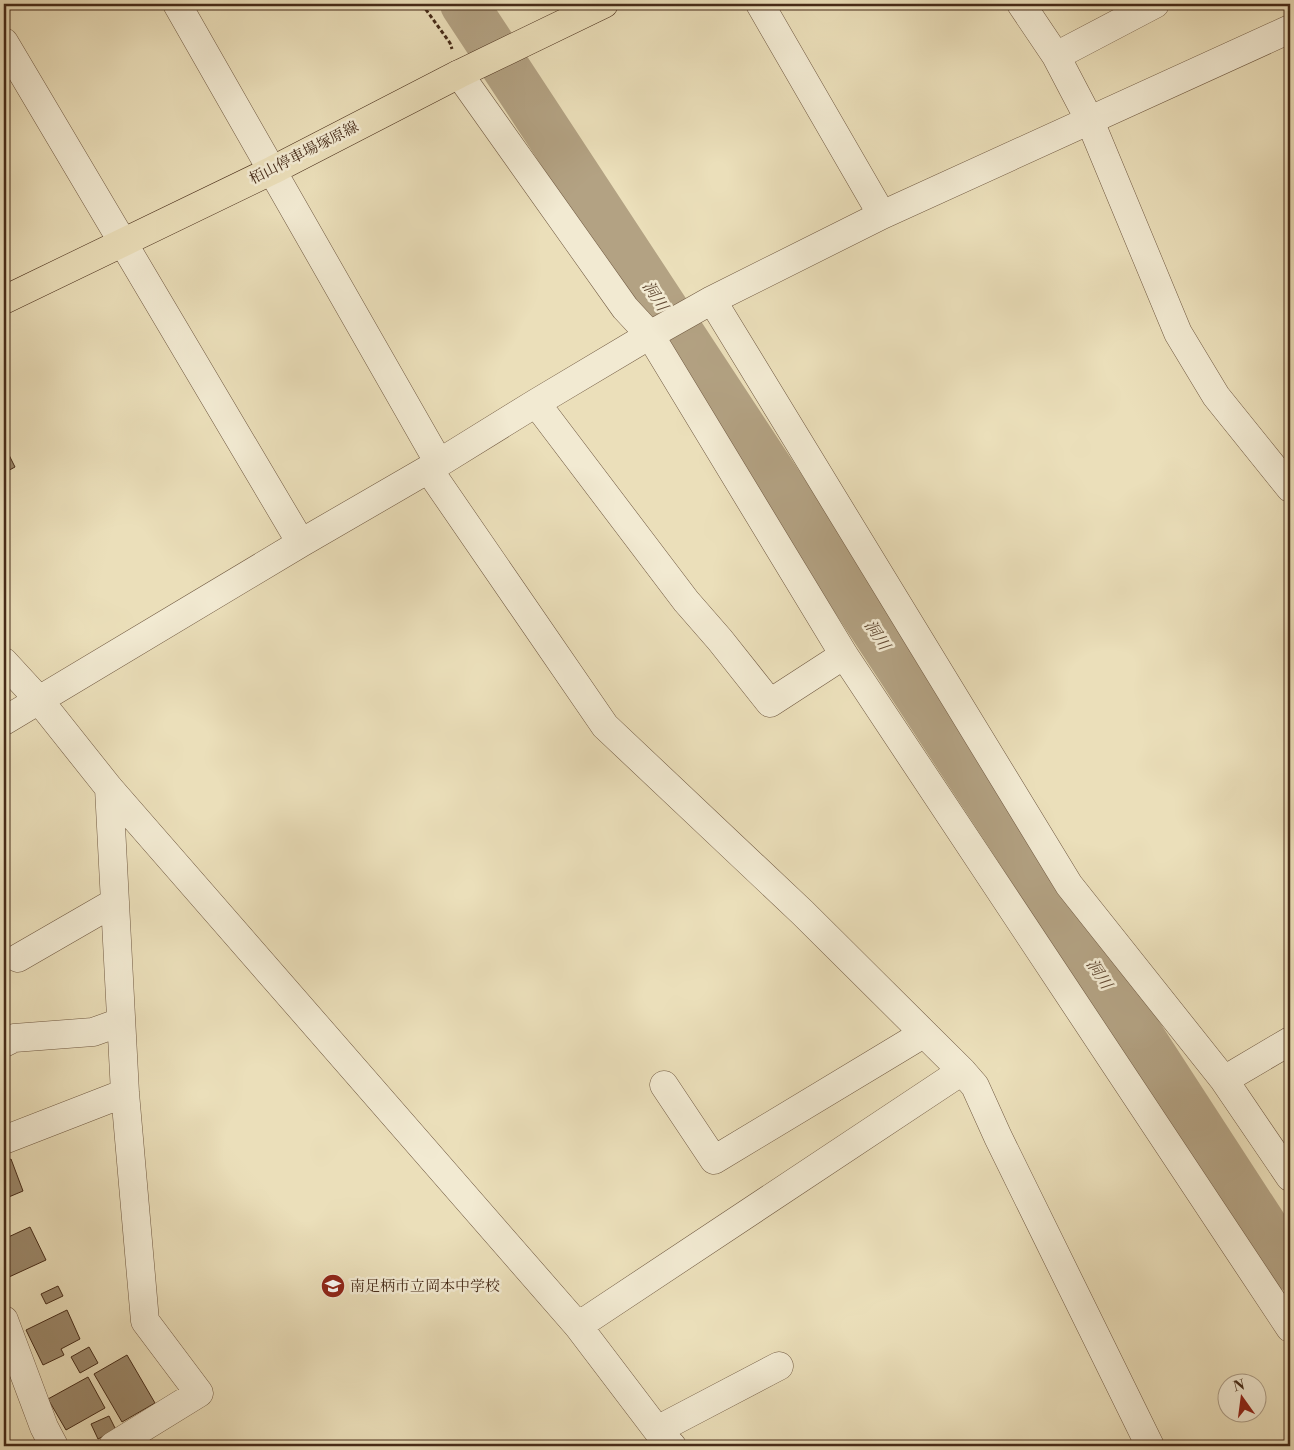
<svg xmlns="http://www.w3.org/2000/svg" width="1294" height="1450" viewBox="0 0 1294 1450" font-family="'Libre Bodoni','Noto Serif JP',serif">
  <style>
    .lines { fill: none; stroke-linecap: round; stroke-linejoin: round }
    .river { stroke: #b3a283; stroke-width: 48 }
    .building { fill: #9c896c; stroke: #462b18 }
    .minor-casing { stroke: #6f5840; stroke-width: 29 }
    .major-casing { stroke: #462b18; stroke-width: 29 }
    .path { stroke: #462b18; stroke-width: 3; stroke-dasharray: 4 2.5; stroke-linecap: butt }
    .minor { stroke: #f2ead2; stroke-width: 28 }
    .major { stroke: #ebdfba; stroke-width: 28 }
    .labels { text-anchor: middle; dominant-baseline: central; stroke-width: 5; stroke-linejoin: round; paint-order: stroke }
    .street-label { font-size: 15px; fill: #462b18; stroke: #f2ead2 }
    .poi-label { font-size: 15px; fill: #462b18; stroke: #f2ead2; text-anchor: start }
    .water-label { font-size: 16px; font-style: italic; fill: #614933; stroke: #f2ead2 }
  </style>
  <rect width="100%" height="100%" fill="#ebdfba"/>
  <filter id="stains"><feTurbulence type="fractalNoise" baseFrequency=".004" numOctaves="4"/><feColorMatrix values="0 0 0 0 .2 0 0 0 0 .09 0 0 0 0 .02 0 0 0 .5 -.17"/></filter>
  <radialGradient id="worn" r=".72"><stop offset=".6" stop-color="#630" stop-opacity="0"/><stop offset="1" stop-color="#630" stop-opacity=".3"/></radialGradient>
  <g class="lines">
    <!-- river -->
    <path class="river" d="M464,4L1007,831L1290,1267"/>
  </g>
  <!-- building -->
  <path class="building" d="M4,445L15,467L4,473Z
    M11,1159L23,1191L4,1199V1162Z
    M30,1227L46,1260L9,1277L4,1266V1239Z
    M58,1286L63,1296L46,1304L41,1294Z
    M67,1310L80,1339L61,1349L64,1355L43,1365L26,1330Z
    M89,1347L98,1363L80,1373L71,1357Z
    M127,1355L155,1403L122,1422L94,1374Z
    M88,1377L105,1408L66,1430L48,1399Z
    M109,1416L116,1430L98,1439L91,1424Z"/>
  <g class="lines">
    <!-- minor casing -->
    <g class="minor-casing">
      <path id="minor" d="M177,4L439,463
        M760,4L882,215
        M1021,4L1056,56L1090,121L1178,333L1216,396L1290,488
        M4,42L301,543
        M1056,56L1155,4
        M459,74L625,308L650,335L844,655L1290,1328
        M712,300L1069,885L1224,1080L1290,1177
        M536,403L686,601L720,640L770,703L844,655
        M429,470L605,726L803,913L962,1071L975,1086L998,1137L1150,1446
        M4,662L39,700L109,788L578,1326L657,1430L672,1446
        M4,721L301,543L439,463L536,403L650,335L712,300L882,215L1290,29
        M109,788L125,1093L145,1321L199,1393L113,1446
        M18,958L115,902
        M4,1043L14,1038L93,1032L121,1022
        M1224,1080L1290,1041
        M664,1085L714,1160L923,1034
        M4,1140L125,1093
        M4,1320L44,1427L54,1446
        M578,1326L962,1071
        M657,1430L779,1366"/>
    </g>
    <!-- major casing -->
    <g class="major-casing">
      <path id="major" d="M4,300L273,170L459,74L604,4"/>
    </g>
    <!-- path -->
    <path class="path" d="M422,4L450,43L452,49"/>
    <!-- minor -->
    <use href="#minor" class="minor"/>
    <!-- major -->
    <use href="#major" class="major"/>
  </g>
  <!-- icons -->
  <defs>
    <g id="school-disc" transform="scale(1.25)"><circle r="9.5" fill="#8f2418" stroke="#f2ead2"/><path d="M0-5L7-2L0 1L-7-2ZM-4 1L0 2.5L4 1V4Q0 6-4 4Z" fill="#fff"/></g>
  </defs>
  <g fill-rule="evenodd">
    <use href="#school-disc" x="333" y="1286"/>
  </g>
  <g class="labels">
    <!-- street labels -->
    <g class="street-label">
      <text transform="translate(304 153) rotate(-27)">栢山停車場塚原線</text>
    </g>
    <!-- poi labels -->
    <g class="poi-label">
      <text x="350" y="1286">南足柄市立岡本中学校</text>
    </g>
    <!-- water labels -->
    <g class="water-label">
      <text transform="translate(655 296) rotate(57)">洞川</text>
      <text transform="translate(877 635) rotate(57)">洞川</text>
      <text transform="translate(1099 974) rotate(57)">洞川</text>
    </g>
  </g>
  <!-- margin -->
  <rect width="1294" height="1450" fill="none" stroke="#ebdfba" stroke-width="20"/>
  <rect x="5" y="5" width="1284" height="1440" fill="none" stroke="#462b18" stroke-width="2.5"/>
  <rect x="10" y="10" width="1274" height="1430" fill="none" stroke="#462b18"/>
  <!-- north arrow -->
  <g transform="translate(1242 1398) rotate(346)"><circle r="24" fill="#f2ead2" stroke="#ad9e88"/>
  <path d="M0-4L9 19L0 12L-9 19Z" fill="#8f2418"/>
  <text y="-8" font-size="14" font-weight="bold" text-anchor="middle" fill="#462b18">N</text>
  </g>
  <rect width="100%" height="100%" filter="url(#stains)"/>
  <rect width="100%" height="100%" fill="url(#worn)"/>
</svg>
